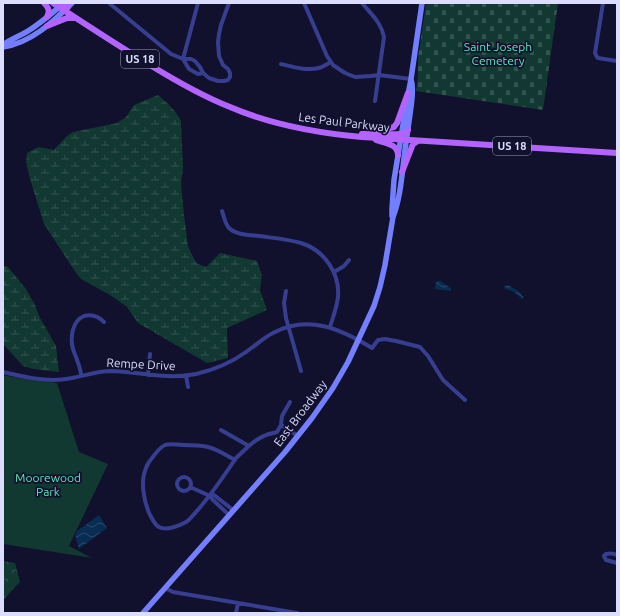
<svg xmlns="http://www.w3.org/2000/svg" width="620" height="616" viewBox="0 0 620 616" font-family="Ubuntu,sans-serif">
  <style>
    .forest { fill: url(#forest-crowns) }
    .wetland { fill: url(#wetland-marsh) }
    .cemetery { fill: url(#cemetery-stones) }
    .park { fill: #123832 }
    .water { fill: url(#water-waves) }
    .lines { fill: none; stroke-linecap: round; stroke-linejoin: round }
    .minor { stroke: #373e8f; stroke-width: 4 }
    .secondary { stroke: #737fff; stroke-width: 5.5 }
    .primary { stroke: #b363ff; stroke-width: 6 }
    .labels { text-anchor: middle; dominant-baseline: central; stroke-width: 3.5; stroke-linejoin: round; paint-order: stroke }
    .shield { fill: #11102d; stroke: #9f9fc0; stroke-width: 1 }
    .shield-label { font-size: 11px; font-weight: bold; fill: #dcdcff }
    .park-label { font-size: 12px; fill: #5ee9b7; stroke: #11102d }
    .street-label { font-size: 12px; fill: #dcdcff; stroke: #11102d }
  </style>
  <defs>
    <pattern id="forest-crowns" width="20" height="18" patternUnits="userSpaceOnUse"><rect width="20" height="18" fill="#123832"/><path d="M2 6a3 3 0 1 1 6 0M12 15a3 3 0 1 1 6 0" fill="none" stroke="#345451"/></pattern>
    <pattern id="wetland-marsh" width="20" height="14" patternUnits="userSpaceOnUse"><rect width="20" height="14" fill="#123832"/><path d="M1 5h8M5 5V1M11 12h8M15 12V8" fill="none" stroke="#345451"/></pattern>
    <pattern id="cemetery-stones" width="16" height="16" patternUnits="userSpaceOnUse"><rect width="16" height="16" fill="#123832"/><path d="M2 7V4a2 2 0 0 1 4 0v3zM10 15v-3a2 2 0 0 1 4 0v3z" fill="#345451"/></pattern>
    <pattern id="water-waves" width="16" height="10" patternUnits="userSpaceOnUse"><rect width="16" height="10" fill="#092c53"/><path d="M0 5q4-4 8 0t8 0" fill="none" stroke="#2c4a6d"/></pattern>
  </defs>
  <rect width="100%" height="100%" fill="#11102d"/>
  <!-- forest -->
  <path class="forest" d="M3,561L15,563L20,582L12,590L3,601Z"/>
  <!-- wetland -->
  <path class="wetland" d="M158,95C167,103 176,110 181,121L183,168L181,184L184,215L188,246L196,263L206,267L220,253L257,261L262,275L260,290L267,310L227,328L228,358L207,363L138,323L127,307L110,295L81,279L76,273L44,224L30,179L26,162L27,153L39,147L54,150L66,137L73,132L117,123L126,117L134,105Z
    M3,265L8,267L26,289L35,305L39,316L56,346L59,372L33,369L23,366L3,344Z"/>
  <!-- cemetery -->
  <path class="cemetery" d="M426,3H558L543,110L416,91L418,75V58Z"/>
  <!-- park -->
  <path class="park" d="M3,375L23,379L57,383L79,452L108,464L69,546L92,558L3,544Z"/>
  <!-- water -->
  <path class="water" d="M437,281H440L451,288V291L435,289L436,282Z
    M508,285L520,292L524,298L522,299L514,292L503,288L505,286Z
    M99,515L107,528L79,549L75,535L77,531Z"/>
  <g class="lines">
    <!-- minor -->
    <path class="minor" d="M109,3L171,54L183,59H191L195,61L200,67L203,73L209,78L218,81H224L228,80L230,77V73L228,69L223,65L219,56L218,42L219,34L221,25L229,3
      M198,3L183,59L189,69L198,74L203,73
      M304,3L327,56L333,65L345,73L355,77L371,76L379,75L411,79
      M362,3C371,14 381,22 384,37L375,101
      M603,3L595,53L597,57L598,58L617,61
      M281,64C293,67 307,71 319,68C323,67 327,64 331,62
      M222,211C224,216 225,224 229,228C236,235 250,235 259,236C273,238 287,239 301,243C324,250 340,273 338,297C337,307 333,317 330,327
      M334,272L344,266L349,260
      M286,291L284,303L286,318L301,371
      M3,372C24,377 45,382 66,379C81,377 96,371 111,371C140,372 167,380 196,374C213,370 231,363 246,352C255,346 263,338 273,333C308,314 341,329 372,348L378,340L385,339L396,341L420,347L428,356L443,380L465,400
      M148,375L150,354
      M186,375L188,387
      M81,376C81,370 79,365 77,360C76,356 74,353 73,349C70,338 72,321 84,316C92,314 99,317 104,322
      M290,402L282,416L281,425L298,436
      M221,430L249,446
      M235,460C226,455 217,449 208,447C200,445 191,445 183,445C177,445 171,443 165,445C160,447 156,453 152,458C150,461 147,464 146,468C140,482 144,502 150,515C153,520 155,525 159,527C166,531 179,526 186,522C190,520 193,515 196,512C211,495 224,476 236,458C245,450 253,440 264,436C268,434 273,433 277,432L281,425
      M177 484a7 7 0 1 1 14 0a7 7 0 1 1-14 0Z
      M190,487L210,496L214,495L233,510
      M210,496L212,499L229,515
      M617,555C613,553 610,553 606,554L604,556L606,560L617,563
      M165,588L173,592L297,613
      M236,613L238,603"/>
    <!-- secondary -->
    <path class="secondary" d="M3,45C11,39 20,36 28,31C41,23 52,13 64,3
      M3,47C31,43 53,22 72,3
      M392,216V209L394,180L407,100L411,79L422,3
      M143,613L285,452L312,418L333,388L348,362L374,306L380,287L385,265L393,217C401,197 402,172 405,150C407,136 409,121 411,107C412,98 414,88 411,79"/>
    <!-- primary -->
    <path class="primary" d="M44,3C49,8 50,11 47,17
      M53,3C85,24 117,45 150,65C176,81 202,96 230,107C272,125 317,133 362,137L617,153
      M59,7L64,6L68,7
      M47,26L67,18H75
      M386,129L394,127L397,123L408,93
      M362,134C372,133 400,136 406,133C407,132 407,131 408,130
      M376,140C385,143 398,144 398,155
      M402,172L413,144L418,141"/>
  </g>
  <g class="labels">
    <!-- shield labels -->
    <g class="shield">
      <rect x="121" y="50" width="38" height="18" rx="3"/>
      <rect x="493" y="137" width="38" height="18" rx="3"/>
    </g>
    <g class="shield-label">
      <text x="140" y="59">US 18</text>
      <text x="512" y="146">US 18</text>
    </g>
    <!-- park labels -->
    <g class="park-label">
      <text x="498" y="46">Saint Joseph<tspan x="498" dy="14">Cemetery</tspan></text>
      <text x="48" y="477">Moorewood<tspan x="48" dy="14">Park</tspan></text>
    </g>
    <!-- street labels -->
    <g class="street-label">
      <text transform="translate(344 122) rotate(7)">Les Paul Parkway</text>
      <text transform="translate(141 364) rotate(3)">Rempe Drive</text>
      <text transform="translate(300 413) rotate(-53)">East Broadway</text>
    </g>
  </g>
  <!-- border -->
  <rect width="620" height="616" fill="none" stroke="#dcdcff" stroke-width="8"/>
</svg>
